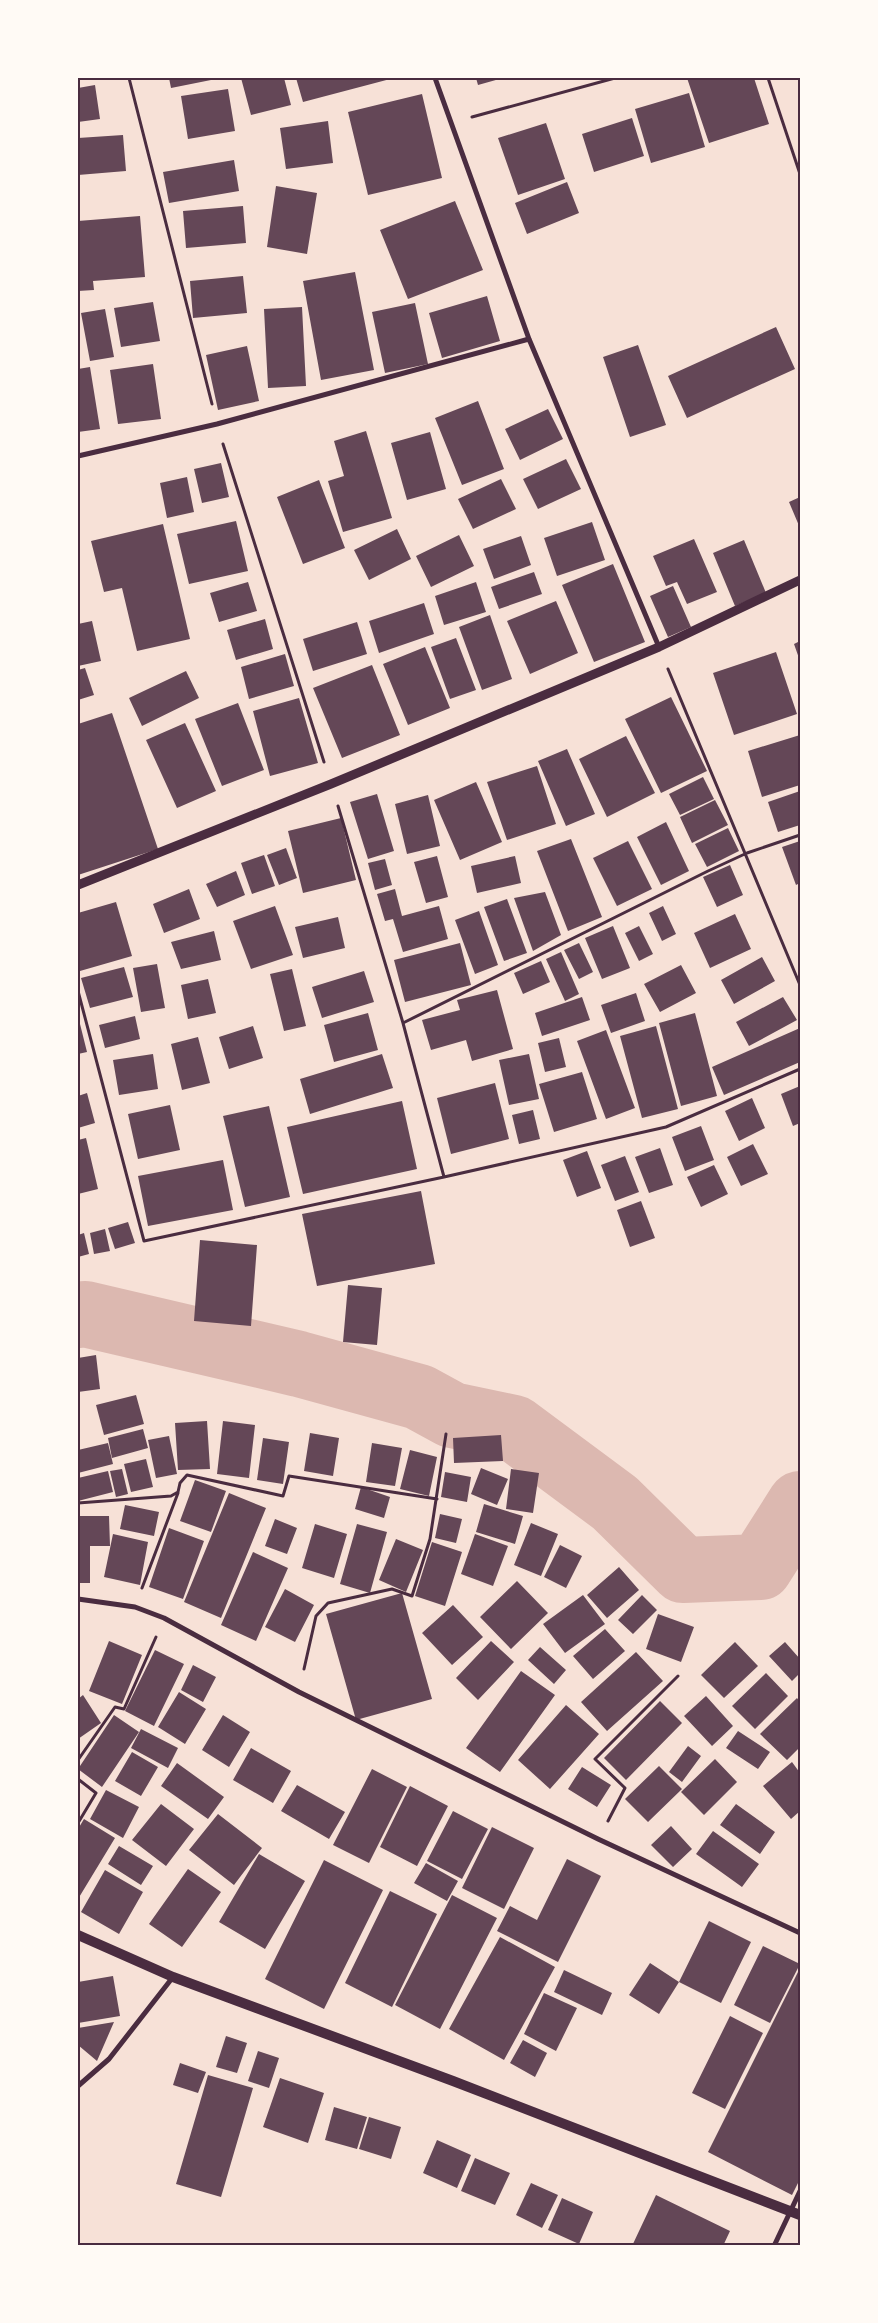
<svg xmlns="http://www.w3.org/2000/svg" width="878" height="2323" viewBox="0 0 878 2323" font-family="'Varela Round',sans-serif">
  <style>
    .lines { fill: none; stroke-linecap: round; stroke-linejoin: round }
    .river { stroke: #dcb8b0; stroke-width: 66 }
    .building { fill: #644757 }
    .path { stroke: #4a2c40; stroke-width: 3 }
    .minor { stroke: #4a2c40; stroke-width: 5 }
    .tertiary { stroke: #4a2c40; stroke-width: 9 }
    .secondary { stroke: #4a2c40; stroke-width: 10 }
    .neatline { fill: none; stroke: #4a2c40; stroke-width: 2 }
  </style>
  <rect width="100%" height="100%" fill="#f7e1d7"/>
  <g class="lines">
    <!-- river -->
    <path class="river" d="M78,1315L85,1314L299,1364L419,1397L452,1415L514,1428L615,1503L683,1570L760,1567L800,1504"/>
  </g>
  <!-- building -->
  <path class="building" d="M169,78H221L171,88Z
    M241,78H284L291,105L251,115Z
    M296,78H394L303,102Z
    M476,78H503L478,85Z
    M687,78H754L769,124L709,143Z
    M95,85L100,119L78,122V88Z
    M228,89L235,131L188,139L181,96Z
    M689,93L705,147L651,163L635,109Z
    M422,94L442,178L368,195L348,112Z
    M632,118L644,156L594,172L582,134Z
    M328,121L333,163L286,169L280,128Z
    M546,123L565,179L518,195L498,138Z
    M123,135L126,171L78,175V138Z
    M234,160L239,191L169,203L163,172Z
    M567,182L579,213L527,234L515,203Z
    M276,186L317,193L307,254L267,247Z
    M455,201L483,270L408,299L380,230Z
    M243,206L246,243L186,248L183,211Z
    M140,216L145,277L93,281L94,290L78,291V221Z
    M355,272L374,370L321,380L303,281Z
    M243,276L247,313L193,318L190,281Z
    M487,296L500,341L442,358L429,313Z
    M153,302L160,341L121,347L114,308Z
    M415,303L428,364L385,373L372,312Z
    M302,307L306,386L268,388L264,309Z
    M105,309L114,357L90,361L81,313Z
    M776,327L795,369L687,418L668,376Z
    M638,345L666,425L630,437L603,357Z
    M247,346L259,401L218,410L206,355Z
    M153,364L161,419L118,424L110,370Z
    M90,367L100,429L78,432V369Z
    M478,401L504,469L462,485L435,418Z
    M548,409L563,439L520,460L505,429Z
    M366,431L392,518L343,532L328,481L344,476L334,441Z
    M430,432L446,489L407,500L391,443Z
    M566,459L581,489L538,509L523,479Z
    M221,463L229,497L202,503L194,469Z
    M187,477L194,512L167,518L160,483Z
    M501,479L516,509L473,529L458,499Z
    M319,480L345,548L303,564L277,497Z
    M800,497V528L789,502Z
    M236,521L248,571L189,584L177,534Z
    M592,522L605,560L557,576L544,538Z
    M163,524L190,639L137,651L122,588L104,592L91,541Z
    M397,529L411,559L369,580L354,550Z
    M459,535L474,566L431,587L416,556Z
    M521,536L531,565L494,579L483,549Z
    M694,539L717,592L687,604L677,582L666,586L653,556Z
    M744,540L766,593L735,606L713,553Z
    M613,564L645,642L594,662L562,585Z
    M534,572L542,594L499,609L491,587Z
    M248,582L257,611L219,622L210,593Z
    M476,582L486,612L444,625L435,596Z
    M673,586L691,627L668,637L650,596Z
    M556,601L578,653L530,674L507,621Z
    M424,603L434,634L379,653L369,621Z
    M490,615L512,679L482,690L459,627Z
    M265,619L273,649L236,660L227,630Z
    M92,621L101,661L78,666V624Z
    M357,622L367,654L313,671L303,639Z
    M456,638L476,690L450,699L431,647Z
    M800,641V661L794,644Z
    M425,647L450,708L408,725L383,664Z
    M776,652L797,714L734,735L713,673Z
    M285,654L294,686L249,699L241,667Z
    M372,665L400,735L342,758L313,688Z
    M85,668L94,695L78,700V670Z
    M186,671L199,698L142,726L129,698Z
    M671,697L707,771L661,793L625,719Z
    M299,698L318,763L270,776L253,711Z
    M238,703L264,770L222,786L195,719Z
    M112,713L158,849L78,875V724Z
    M185,723L216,791L177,808L146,740Z
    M800,735V785L762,797L748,751Z
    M626,736L655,793L607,817L579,759Z
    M567,749L595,814L566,826L538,761Z
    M537,766L556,824L507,840L487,782Z
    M703,777L714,799L680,815L669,794Z
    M476,782L502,842L460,860L434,800Z
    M800,791V825L778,832L768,802Z
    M377,794L394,851L368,859L350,802Z
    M428,795L440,846L407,854L395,804Z
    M715,800L728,825L692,843L680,817Z
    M341,818L356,880L303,893L288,831Z
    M666,822L689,871L661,885L637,837Z
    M728,828L739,851L707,867L695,844Z
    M571,839L602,917L568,931L537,851Z
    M628,841L652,889L617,906L593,858Z
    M800,841V883L796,885L782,847Z
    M286,848L297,878L279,885L267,855Z
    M264,855L275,886L252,894L241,863Z
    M437,856L448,897L426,903L414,862Z
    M515,856L521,883L477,893L471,866Z
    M385,859L392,885L375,890L368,863Z
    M730,865L743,895L717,907L703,877Z
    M236,871L245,895L217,907L206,884Z
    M189,889L200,919L164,933L153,904Z
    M395,889L402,916L439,906L448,939L403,952L393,919L385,921L377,894Z
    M545,892L561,935L533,951L514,898Z
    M507,899L527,953L504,961L484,907Z
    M116,902L132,956L80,971L78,962V913Z
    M275,906L293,955L251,969L233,921Z
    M663,906L676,934L662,941L649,913Z
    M479,911L498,965L475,974L455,920Z
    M735,914L751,949L710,968L694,933Z
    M338,917L345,948L303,958L295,927Z
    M613,926L630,968L602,979L585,938Z
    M639,926L653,954L639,961L625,933Z
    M214,931L221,960L181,969L171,942Z
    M460,943L471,985L405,1002L394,960Z
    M579,943L593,972L579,979L564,950Z
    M561,952L579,994L565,1001L546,959Z
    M762,957L775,981L734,1004L721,980Z
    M541,961L550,982L523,994L514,973Z
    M157,964L165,1008L141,1012L133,968Z
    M681,965L696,993L660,1012L644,984Z
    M124,967L133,997L90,1008L81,978Z
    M292,969L306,1026L284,1031L270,974Z
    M364,971L374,1002L322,1018L312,987Z
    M208,979L216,1013L188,1019L181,985Z
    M497,990L513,1049L472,1061L466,1040L431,1050L422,1020L460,1010L457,1000Z
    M636,993L645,1021L611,1033L601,1005Z
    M582,997L590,1020L542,1036L535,1013Z
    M783,997L797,1020L749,1046L736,1022Z
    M368,1013L378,1050L334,1062L324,1025Z
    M695,1013L717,1096L681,1106L659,1023Z
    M78,1016L87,1052L78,1054Z
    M135,1016L140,1039L105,1048L99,1025Z
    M253,1026L263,1058L229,1069L219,1037Z
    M656,1026L678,1109L642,1118L620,1036Z
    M800,1028V1062L724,1095L712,1067Z
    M606,1030L635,1108L606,1119L577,1041Z
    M198,1037L210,1083L182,1090L171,1044Z
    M559,1038L566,1067L545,1072L538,1043Z
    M153,1054L158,1089L119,1095L113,1060Z
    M382,1054L393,1088L310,1114L300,1079Z
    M529,1054L539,1099L509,1105L499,1060Z
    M582,1072L597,1119L554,1132L539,1084Z
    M495,1083L509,1139L451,1154L437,1098Z
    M800,1086V1123L793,1126L781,1094Z
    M87,1093L95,1123L78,1128V1096Z
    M752,1098L765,1128L739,1141L725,1111Z
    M402,1101L417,1169L303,1194L287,1127Z
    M170,1105L180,1150L138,1159L128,1114Z
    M269,1106L290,1197L245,1207L223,1116Z
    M533,1110L540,1139L519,1144L512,1115Z
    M701,1126L714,1160L685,1171L672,1137Z
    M86,1138L98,1189L78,1194V1140Z
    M753,1144L768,1174L741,1186L727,1157Z
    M660,1148L673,1185L649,1193L635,1157Z
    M587,1151L601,1188L577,1197L563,1160Z
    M625,1156L639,1192L615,1201L601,1165Z
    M223,1160L233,1210L148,1226L138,1176Z
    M714,1165L728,1194L701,1207L687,1177Z
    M421,1191L435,1264L317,1286L302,1214Z
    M641,1201L655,1238L630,1247L617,1210Z
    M128,1222L135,1243L115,1249L108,1228Z
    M105,1229L110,1251L94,1254L90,1233Z
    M84,1233L89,1254L78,1257V1235Z
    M200,1240L257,1245L251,1326L194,1321Z
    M348,1285L382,1288L377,1345L343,1342Z
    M96,1355L100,1389L78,1392V1358Z
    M136,1395L144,1424L104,1435L96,1405Z
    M207,1421L210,1469L178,1470L175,1423Z
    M223,1421L255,1425L249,1478L217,1474Z
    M143,1429L148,1448L112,1458L108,1438Z
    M310,1433L339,1438L333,1476L304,1471Z
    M501,1435L503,1461L454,1463L453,1438Z
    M169,1436L177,1474L156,1478L148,1440Z
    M263,1438L289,1442L283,1484L257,1480Z
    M108,1443L113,1464L78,1473V1450Z
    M372,1443L402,1448L395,1486L366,1482Z
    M410,1450L437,1457L429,1496L400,1489Z
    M146,1459L153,1487L131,1492L124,1464Z
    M481,1468L508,1479L497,1505L471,1494Z
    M122,1469L128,1494L116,1497L110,1471Z
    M511,1469L539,1473L533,1513L506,1509Z
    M108,1471L113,1492L78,1501V1478Z
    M445,1472L471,1477L467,1502L441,1497Z
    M195,1480L226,1491L211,1532L180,1521Z
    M361,1487L390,1497L384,1518L355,1509Z
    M229,1493L266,1508L221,1618L184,1602Z
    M484,1504L523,1516L515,1544L476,1532Z
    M125,1505L159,1512L154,1536L120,1529Z
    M440,1514L462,1519L456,1543L435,1538Z
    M78,1516H109L110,1546H90V1583H78Z
    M275,1519L297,1528L287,1554L265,1546Z
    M531,1523L558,1534L541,1576L514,1565Z
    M315,1524L347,1534L334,1578L302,1568Z
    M357,1524L387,1532L370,1593L340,1584Z
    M169,1528L204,1541L183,1599L149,1587Z
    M113,1534L148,1542L140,1585L104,1577Z
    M475,1534L508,1546L493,1586L461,1574Z
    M396,1539L423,1550L406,1592L379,1580Z
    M432,1542L462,1552L445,1606L415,1596Z
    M560,1545L582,1556L566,1588L544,1577Z
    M253,1552L288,1568L256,1641L221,1625Z
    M619,1567L639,1590L607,1618L587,1595Z
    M517,1581L548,1613L511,1649L480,1617Z
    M285,1589L314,1605L295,1642L265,1627Z
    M402,1593L432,1699L356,1720L326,1614Z
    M583,1595L605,1624L565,1653L543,1624Z
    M642,1595L657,1610L633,1634L618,1620Z
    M453,1605L483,1637L452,1665L422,1633Z
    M658,1614L694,1627L681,1662L646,1649Z
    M605,1629L625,1651L593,1679L573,1656Z
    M109,1641L142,1655L122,1704L89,1691Z
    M491,1641L514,1662L478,1700L456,1678Z
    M735,1642L758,1666L724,1698L701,1675Z
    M785,1642L800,1659V1673L792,1681L769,1656Z
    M540,1647L566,1670L554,1684L528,1660Z
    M155,1650L184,1664L154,1726L125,1711Z
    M636,1652L663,1681L607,1731L581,1702Z
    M193,1665L216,1677L203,1702L181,1690Z
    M521,1671L555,1695L500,1772L466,1748Z
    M766,1673L788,1696L755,1729L732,1706Z
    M179,1692L206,1709L185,1744L158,1727Z
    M83,1695L101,1723L78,1739V1699Z
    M706,1696L733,1726L712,1746L684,1716Z
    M797,1698L800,1702V1747L787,1760L760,1734Z
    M660,1701L682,1723L626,1780L604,1758Z
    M566,1705L599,1734L550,1789L518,1760Z
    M114,1715L139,1732L102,1787L78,1769Z
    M223,1715L250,1732L229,1767L202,1750Z
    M141,1729L178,1748L168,1768L131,1748Z
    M738,1731L770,1752L758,1769L726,1748Z
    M688,1746L701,1756L682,1782L669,1772Z
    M251,1748L291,1771L273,1803L233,1780Z
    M132,1752L158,1767L141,1796L115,1781Z
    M715,1759L737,1782L704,1815L681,1792Z
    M792,1762L800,1773V1811L791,1819L763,1786Z
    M177,1763L224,1797L208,1819L161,1786Z
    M659,1766L682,1789L648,1822L625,1799Z
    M582,1767L611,1785L597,1807L568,1789Z
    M372,1769L407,1787L369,1863L333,1845Z
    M297,1785L345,1812L329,1839L281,1811Z
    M410,1786L448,1806L417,1866L380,1847Z
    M106,1790L139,1807L123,1838L90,1819Z
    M161,1804L194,1829L166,1866L132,1840Z
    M736,1804L775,1832L760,1854L720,1825Z
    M453,1811L488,1829L462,1879L427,1861Z
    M218,1814L262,1848L234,1885L189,1850Z
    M84,1819L115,1838L78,1899V1829Z
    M671,1826L692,1849L673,1867L651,1845Z
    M492,1827L534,1848L504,1909L462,1888Z
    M713,1831L759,1864L742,1887L696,1854Z
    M119,1846L153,1866L141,1885L108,1864Z
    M259,1854L305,1881L265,1949L219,1922Z
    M567,1859L601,1876L558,1962L497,1931L510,1906L537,1920Z
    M324,1860L383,1890L324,2009L265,1979Z
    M426,1863L458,1881L447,1901L414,1883Z
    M188,1869L221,1892L182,1947L149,1924Z
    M105,1870L143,1892L119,1934L81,1912Z
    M390,1891L437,1914L392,2007L345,1983Z
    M452,1895L497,1918L440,2029L395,2005Z
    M709,1921L751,1942L721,2003L679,1982Z
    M500,1937L555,1967L504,2060L449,2029Z
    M763,1946L800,1964L770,2023L734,2005Z
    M650,1963L679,1982L659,2014L629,1995Z
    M800,1968V2179L792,2195L708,2152Z
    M564,1970L612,1993L602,2015L554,1992Z
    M113,1976L120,2016L78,2023V1982Z
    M544,1993L577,2008L556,2051L524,2034Z
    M730,2016L763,2033L725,2109L692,2093Z
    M114,2022L97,2061L78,2045V2028Z
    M226,2036L247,2043L237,2073L216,2067Z
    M523,2040L547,2053L535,2077L510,2063Z
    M258,2051L279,2058L269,2088L248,2081Z
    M180,2063L206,2072L198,2093L173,2085Z
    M208,2075L253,2088L221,2197L176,2184Z
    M280,2078L324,2093L308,2143L263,2127Z
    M334,2107L367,2117L357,2149L325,2140Z
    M369,2117L401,2127L391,2159L359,2149Z
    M437,2140L471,2155L457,2188L423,2173Z
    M475,2158L510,2173L495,2205L461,2191Z
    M531,2183L558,2195L542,2228L516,2215Z
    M656,2195L730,2231L723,2246H632Z
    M562,2198L593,2212L579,2244L548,2230Z"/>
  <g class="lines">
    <!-- path -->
    <path class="path" d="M129,78L212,404
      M768,78L800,174
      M472,117L615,78
      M223,444L324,762
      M668,669L800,985
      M338,806L403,1023L444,1177L666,1127L800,1069
      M78,991L144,1241L444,1177
      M403,1023L708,871L747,853L800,835
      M78,1503L171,1496L178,1492L180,1483L187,1475L283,1496L289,1476L437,1499
      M142,1588L178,1493
      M304,1669L316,1616L328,1603L392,1589L412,1596L430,1539L446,1434
      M78,1760L115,1707L124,1709L156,1637
      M78,1779L96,1793L78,1823
      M608,1821L625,1788L595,1759L678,1676"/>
    <!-- minor -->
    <path class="minor" d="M435,78L529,339L659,647
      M78,456L217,424L529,339
      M78,1599L135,1607L164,1618L299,1692L598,1839L800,1933
      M78,2086L109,2059L173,1977
      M774,2246L800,2191"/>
    <!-- tertiary -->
    <path class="tertiary" d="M78,885L331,784L659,647L800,580"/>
    <!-- secondary -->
    <path class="secondary" d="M78,1935L173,1977L453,2081L800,2215"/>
  </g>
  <!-- border -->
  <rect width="878" height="2323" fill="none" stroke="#fffaf5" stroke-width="158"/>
  <rect x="79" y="79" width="720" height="2165" class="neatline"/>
</svg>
